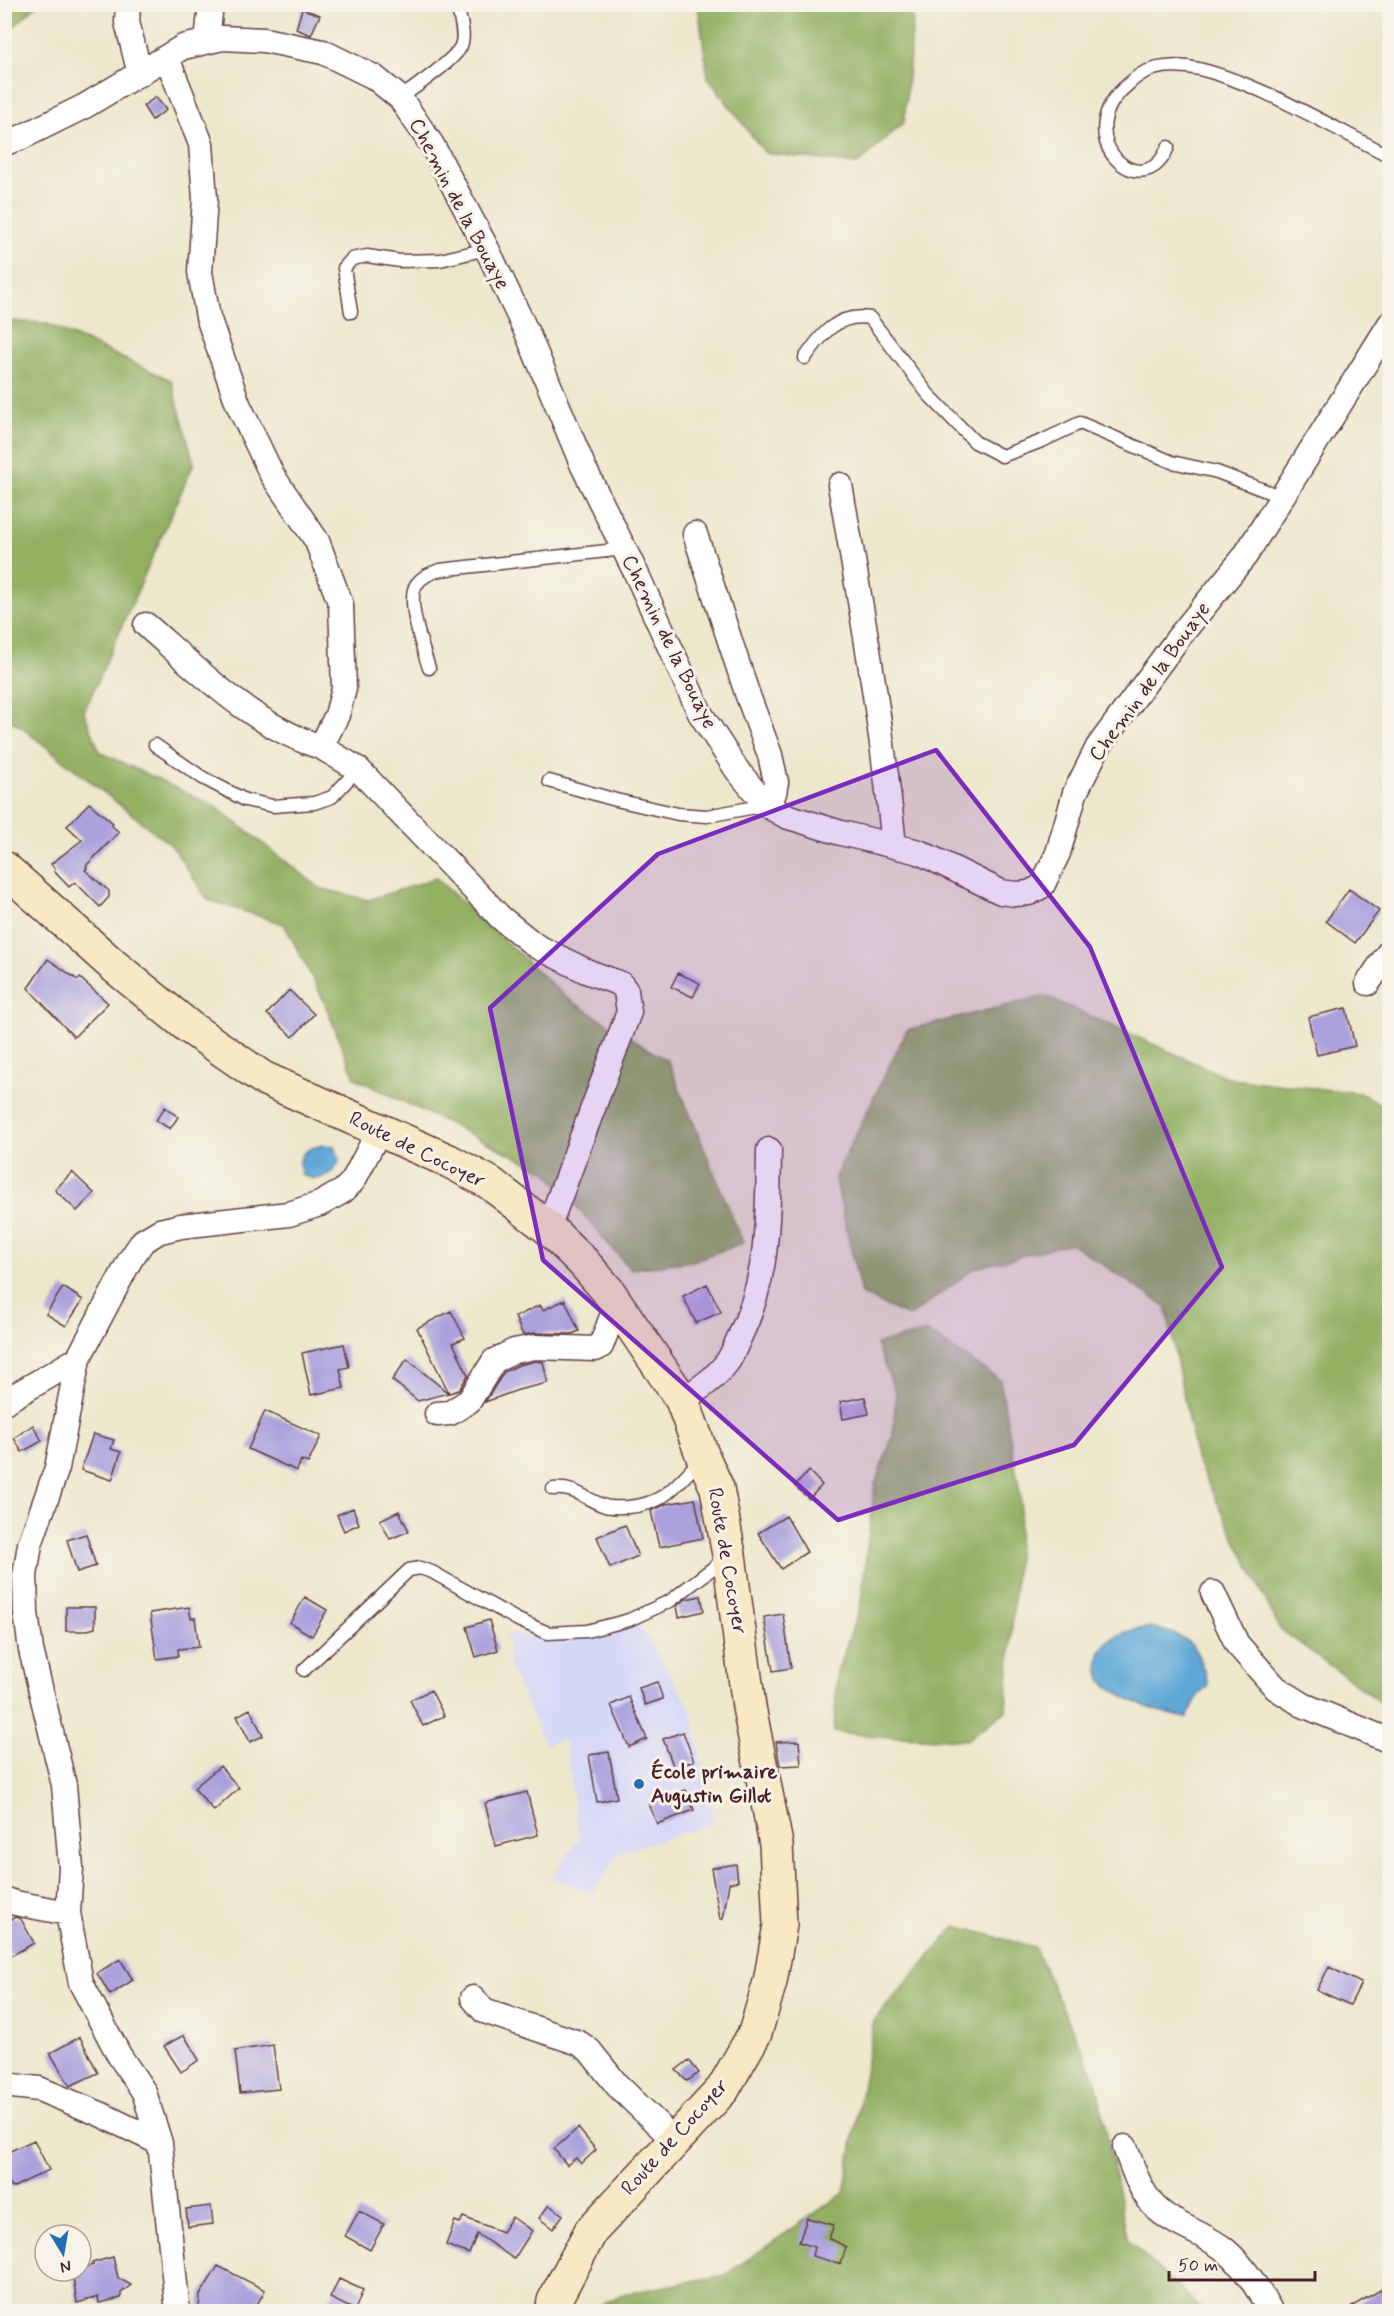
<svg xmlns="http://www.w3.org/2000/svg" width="1394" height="2316" viewBox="0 0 1394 2316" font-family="Mynerve,sans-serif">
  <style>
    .built { fill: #d6d8f8 }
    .forest { fill: #92af62; stroke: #6e6746; stroke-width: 1.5 }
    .water { fill: #5fa8d7; stroke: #546481; stroke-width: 1.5 }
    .building { fill: #aaa1dd }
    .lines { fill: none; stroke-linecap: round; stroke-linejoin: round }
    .lane-casing { stroke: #623d43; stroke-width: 15 }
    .street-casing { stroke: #623d43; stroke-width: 27 }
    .secondary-casing { stroke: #623d43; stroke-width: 36 }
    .lane { stroke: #fff; stroke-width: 12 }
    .street { stroke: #fff; stroke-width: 24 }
    .secondary { stroke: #f8e8c3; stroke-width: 33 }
    .marked { fill: #7b2cbf; fill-opacity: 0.2; stroke: #7b2cbf; stroke-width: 4.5; stroke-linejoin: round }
    .poi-dot { fill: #1f6fb2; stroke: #f7f3e8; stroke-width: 2 }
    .labels { text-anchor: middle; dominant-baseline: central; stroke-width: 6; stroke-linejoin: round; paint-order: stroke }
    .street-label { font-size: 21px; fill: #4a1f2b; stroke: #f7f3e8 }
    .poi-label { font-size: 21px; font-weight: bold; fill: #4a1f2b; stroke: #f7f3e8; text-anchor: start }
  </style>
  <rect width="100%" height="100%" fill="#f7f3e8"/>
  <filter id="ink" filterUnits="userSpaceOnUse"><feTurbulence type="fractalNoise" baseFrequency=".0167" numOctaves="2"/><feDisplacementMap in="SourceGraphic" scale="12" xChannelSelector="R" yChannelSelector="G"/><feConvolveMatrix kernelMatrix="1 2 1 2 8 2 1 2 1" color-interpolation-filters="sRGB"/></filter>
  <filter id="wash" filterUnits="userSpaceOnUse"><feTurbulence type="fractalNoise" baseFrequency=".008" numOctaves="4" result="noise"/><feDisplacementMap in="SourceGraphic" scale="24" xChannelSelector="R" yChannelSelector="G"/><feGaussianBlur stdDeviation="1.35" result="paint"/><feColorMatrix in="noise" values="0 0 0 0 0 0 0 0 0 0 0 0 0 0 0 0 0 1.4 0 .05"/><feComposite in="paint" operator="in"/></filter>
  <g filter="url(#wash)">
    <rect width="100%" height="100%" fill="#ede7cc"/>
    <!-- built -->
    <path class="built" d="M639,1625L691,1709L714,1823L619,1853L592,1894L552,1878L579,1838L565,1740L545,1744L509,1666L507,1633L546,1639Z"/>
    <!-- forest -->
    <path class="forest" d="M5,4H37V5L5,35Z
      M698,5H912L913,20L904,122L858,164L765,153L708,78Z
      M5,321L45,323L171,380L194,463L84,712L100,752L216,807L320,888L368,900L436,878L568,999L668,1061L743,1243L692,1261L630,1269L547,1172L355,1078L322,997L284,924L208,900L172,846L21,727L5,717Z
      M1045,996L1231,1079L1360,1093L1389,1109V1708L1280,1629L1196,1459L1166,1307L1071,1243L975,1268L909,1317L861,1294L835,1177L907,1030Z
      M927,1332L1000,1380L1021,1499L1006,1711L966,1740L877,1736L834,1732L837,1672L860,1607L875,1484L893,1436L896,1393L876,1344Z
      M956,1926L1034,1947L1096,2080L1128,2241L1204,2311L585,2312L624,2294L725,2275L844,2193L874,2020Z"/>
    <!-- water -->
    <path class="water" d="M324,1145L334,1146L340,1159C334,1176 317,1184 301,1174C296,1155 305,1148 324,1145Z
      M1145,1628C1159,1628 1184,1635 1193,1647C1201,1657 1204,1673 1209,1686L1199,1694L1187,1718C1156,1712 1125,1702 1101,1680C1091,1644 1115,1632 1145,1628Z"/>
    <g id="blocks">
      <!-- building -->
      <path class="building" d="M302,9L320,15L311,35L296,29Z
        M156,97L166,110L152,120L143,106Z
        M89,803L113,823L111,825L119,832L86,866L87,868L85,870L109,891V897L100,907L75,882L69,887L54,871L55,869L51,864L82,840L67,826Z
        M1349,889L1379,911L1355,943L1326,921Z
        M48,959L78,980L80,978L108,1003L74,1037L28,988Z
        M678,973L700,983L693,997L671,987Z
        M289,990L314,1014L293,1037L267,1014Z
        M1346,1008L1355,1046L1317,1055L1308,1017Z
        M165,1107L178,1117L170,1129L156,1120Z
        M72,1172L94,1193L77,1211L55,1190Z
        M707,1284L721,1312L696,1323L683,1296Z
        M63,1287L83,1300L66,1326L46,1314Z
        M565,1300L579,1331L572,1334L535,1333L523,1335L515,1317L540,1305L543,1310Z
        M451,1311L465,1338L453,1343L468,1375L459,1390L449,1393L417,1328Z
        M344,1344L349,1367L340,1369L344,1388L311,1395L302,1353Z
        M407,1359L448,1393L418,1401L392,1380Z
        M536,1361L543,1362L548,1383L518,1390L485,1402L504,1372L519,1365Z
        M865,1397L869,1414L843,1419L840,1402Z
        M265,1411L321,1436L308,1463L301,1460L297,1471L248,1449Z
        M33,1425L42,1441L22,1452L14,1438Z
        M93,1434L114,1440L111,1449L121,1452L112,1480L81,1470Z
        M809,1471L822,1485L809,1499L795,1486Z
        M695,1499L703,1538L659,1547L651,1511L666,1504Z
        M353,1508L359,1524L344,1531L337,1515Z
        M399,1511L409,1531L390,1539L380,1520Z
        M786,1516L807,1552L781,1569L758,1533Z
        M625,1525L638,1556L610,1568L597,1537Z
        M86,1534L96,1566L77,1572L67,1540Z
        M701,1596L704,1611L679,1617L677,1606L686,1599Z
        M305,1597L327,1610L312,1636L290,1623Z
        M66,1607H95V1628L84,1631H66Z
        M189,1607L191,1618H195L199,1647L178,1649V1656L157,1659L150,1613Z
        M783,1614L791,1668L773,1671L764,1617Z
        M489,1620L498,1650L476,1657L467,1627Z
        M657,1682L663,1699L645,1705L639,1688Z
        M431,1690L444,1716L423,1726L410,1700Z
        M629,1697L647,1739L629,1747L611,1705Z
        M250,1709L263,1736L250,1742L237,1716Z
        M683,1732L694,1761L674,1768L663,1739Z
        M799,1741L801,1765L780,1766L776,1742Z
        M609,1752L617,1798L597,1802L589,1755Z
        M220,1766L239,1788L214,1811L194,1788Z
        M686,1790L694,1810L657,1824L649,1804Z
        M527,1792L538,1835L496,1846L485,1803Z
        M736,1864L738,1881L729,1883L723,1919H720L711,1868Z
        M15,1917L21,1919L34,1943L11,1956L4,1943V1923Z
        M120,1959L133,1980L110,1995L97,1973Z
        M1329,1967L1361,1983L1350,2005L1317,1990Z
        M184,2035L199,2060L181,2072L164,2046Z
        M80,2037L98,2073L70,2086L50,2053Z
        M273,2045L279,2089L240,2093L235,2051Z
        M689,2060L699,2073L687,2081L676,2070Z
        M578,2128L596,2150L581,2164L576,2158L567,2165L554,2149Z
        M34,2140L49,2170L12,2188L4,2172V2154Z
        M549,2205L563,2215L553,2229L539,2218Z
        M211,2206L213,2224L188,2227L186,2209Z
        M359,2211L384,2224L370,2250L345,2236Z
        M463,2217L502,2232L512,2217L532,2231L514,2259L477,2234L469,2254L446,2245L455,2221L460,2223Z
        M807,2218L834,2225L829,2238L846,2247L841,2264L812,2256L814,2247L799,2242Z
        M113,2257L118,2278L131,2285L121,2293V2298L99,2303L98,2297L77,2303L72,2271H83L82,2268L93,2265L92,2263Z
        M218,2266L265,2290L253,2312H227L219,2308L207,2312L199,2308L200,2295Z
        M339,2279L363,2290L355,2310L330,2298Z
        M1389,2285V2312H1342Z"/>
    </g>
  </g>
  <g filter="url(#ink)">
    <use href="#blocks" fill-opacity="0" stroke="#623d43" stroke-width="1.5"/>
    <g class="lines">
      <!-- lane casing -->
      <g class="lane-casing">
        <path id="lane" d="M400,98C415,87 454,61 461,46C466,34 459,17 457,4
          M1168,147C1144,207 1070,140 1123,89C1130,83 1136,76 1145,72C1161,65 1182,65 1199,69C1261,84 1331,127 1390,156
          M351,312L344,268L352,259L367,256L400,261L440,260L487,249
          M805,358C822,334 837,313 870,318L928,394L975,442L1002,456L1042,441L1080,423L1172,462L1217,472L1282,497
          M429,668C423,649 406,601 416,585C422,576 431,573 440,570L624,549
          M155,745L203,778L245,800L273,806L314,803L332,797L358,769
          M549,781L616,800L678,814L707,816L766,805
          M553,1489C577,1487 584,1499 605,1506C612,1508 620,1507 628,1507C666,1504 677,1484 702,1458
          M304,1670L409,1570L420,1568L432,1572L518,1620L548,1633L587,1631L629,1620L670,1601L726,1558"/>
      </g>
      <!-- street casing -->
      <g class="street-casing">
        <path id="street" d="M128,4L127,22L140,74
          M207,41L211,4
          M167,58L201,144L205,199L200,272L208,317L238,404L272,475L317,541L341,605L344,689L337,715L321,747L358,769L501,918L536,946L586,971L621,984L626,991L629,1012L548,1228
          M4,143L20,138L85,106L183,47L222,38L264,40L323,52L374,77L400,98L432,145L487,249L528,335L583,466L637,575L700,713L737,770L766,805L786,816L841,833L919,852L1001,892L1015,894L1029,893L1042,886L1058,853L1075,793L1098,747L1179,637L1245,556L1390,324
          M840,485C861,605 882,724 894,846
          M695,534L747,693L770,755L776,782L774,793L766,805
          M146,625C199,671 253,726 321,747
          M1368,983L1390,951
          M682,1400C699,1389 716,1378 728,1361C733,1354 736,1344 740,1336C769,1277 768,1215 769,1150
          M4,1402L78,1359
          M437,1414L450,1413L469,1401L494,1361L514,1351L535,1347L596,1349L601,1346L617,1303
          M1213,1593L1237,1644L1276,1688L1303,1705L1390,1741
          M4,1899L15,1903L68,1913
          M473,1998L484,2011L579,2043L589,2050L617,2085L674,2140
          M4,2085L39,2089L100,2114L160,2143
          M1125,2147C1132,2166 1139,2189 1153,2205C1172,2225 1202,2232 1224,2249C1245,2266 1258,2289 1271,2312
          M178,2312L160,2143L144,2092L119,2055L81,1983L68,1913L71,1868L64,1785L31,1650L26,1613L25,1576L30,1544L57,1468L78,1359L130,1260L143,1241L160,1231L181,1226L289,1214L320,1204L343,1191L353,1181L380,1129"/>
      </g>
      <!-- secondary casing -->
      <g class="secondary-casing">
        <path id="secondary" d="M4,868L114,966L189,1027L263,1078L449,1161L490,1183L548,1228L583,1262L608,1291L682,1400L703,1457L717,1488L729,1555L749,1707L776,1844L780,1925L770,1982L755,2033L723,2089L591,2231L554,2301L552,2312"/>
      </g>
      <!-- lane -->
      <use href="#lane" class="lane"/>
      <!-- street -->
      <use href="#street" class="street"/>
      <!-- secondary -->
      <use href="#secondary" class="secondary"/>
    </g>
  </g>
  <!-- marked area -->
  <path class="marked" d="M936,750L1090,947L1222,1267L1074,1445L838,1520L543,1260L490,1008L658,854Z"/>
  <!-- markers -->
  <circle class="poi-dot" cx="639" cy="1784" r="6"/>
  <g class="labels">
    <!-- street labels -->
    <g class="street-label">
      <text transform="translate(459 204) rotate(62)">Chemin de la Bouaye</text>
      <text transform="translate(669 642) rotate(64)">Chemin de la Bouaye</text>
      <text transform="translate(1150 682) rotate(-54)">Chemin de la Bouaye</text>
      <text transform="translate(417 1150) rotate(26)">Route de Cocoyer</text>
      <text transform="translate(727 1561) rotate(80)">Route de Cocoyer</text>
      <text transform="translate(675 2137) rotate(-48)">Route de Cocoyer</text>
    </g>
    <!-- poi labels -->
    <g class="poi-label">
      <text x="651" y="1772">École primaire<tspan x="651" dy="24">Augustin Gillot</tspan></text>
    </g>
  </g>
  <!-- margin -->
  <rect width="1394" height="2316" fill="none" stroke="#f7f3e8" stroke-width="24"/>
  <!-- north arrow -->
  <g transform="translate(63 2253) rotate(169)"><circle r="28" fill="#f7f3e8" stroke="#b29e9c" stroke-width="1.5"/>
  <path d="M0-4.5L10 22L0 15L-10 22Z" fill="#1f6fb2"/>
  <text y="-9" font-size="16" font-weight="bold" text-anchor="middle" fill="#4a1f2b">N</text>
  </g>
  <!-- scale -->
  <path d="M1169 2271v9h146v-9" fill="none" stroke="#4a1f2b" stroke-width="3"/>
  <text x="1178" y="2271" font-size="18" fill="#4a1f2b" stroke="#f7f3e8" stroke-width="4.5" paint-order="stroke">50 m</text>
</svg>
